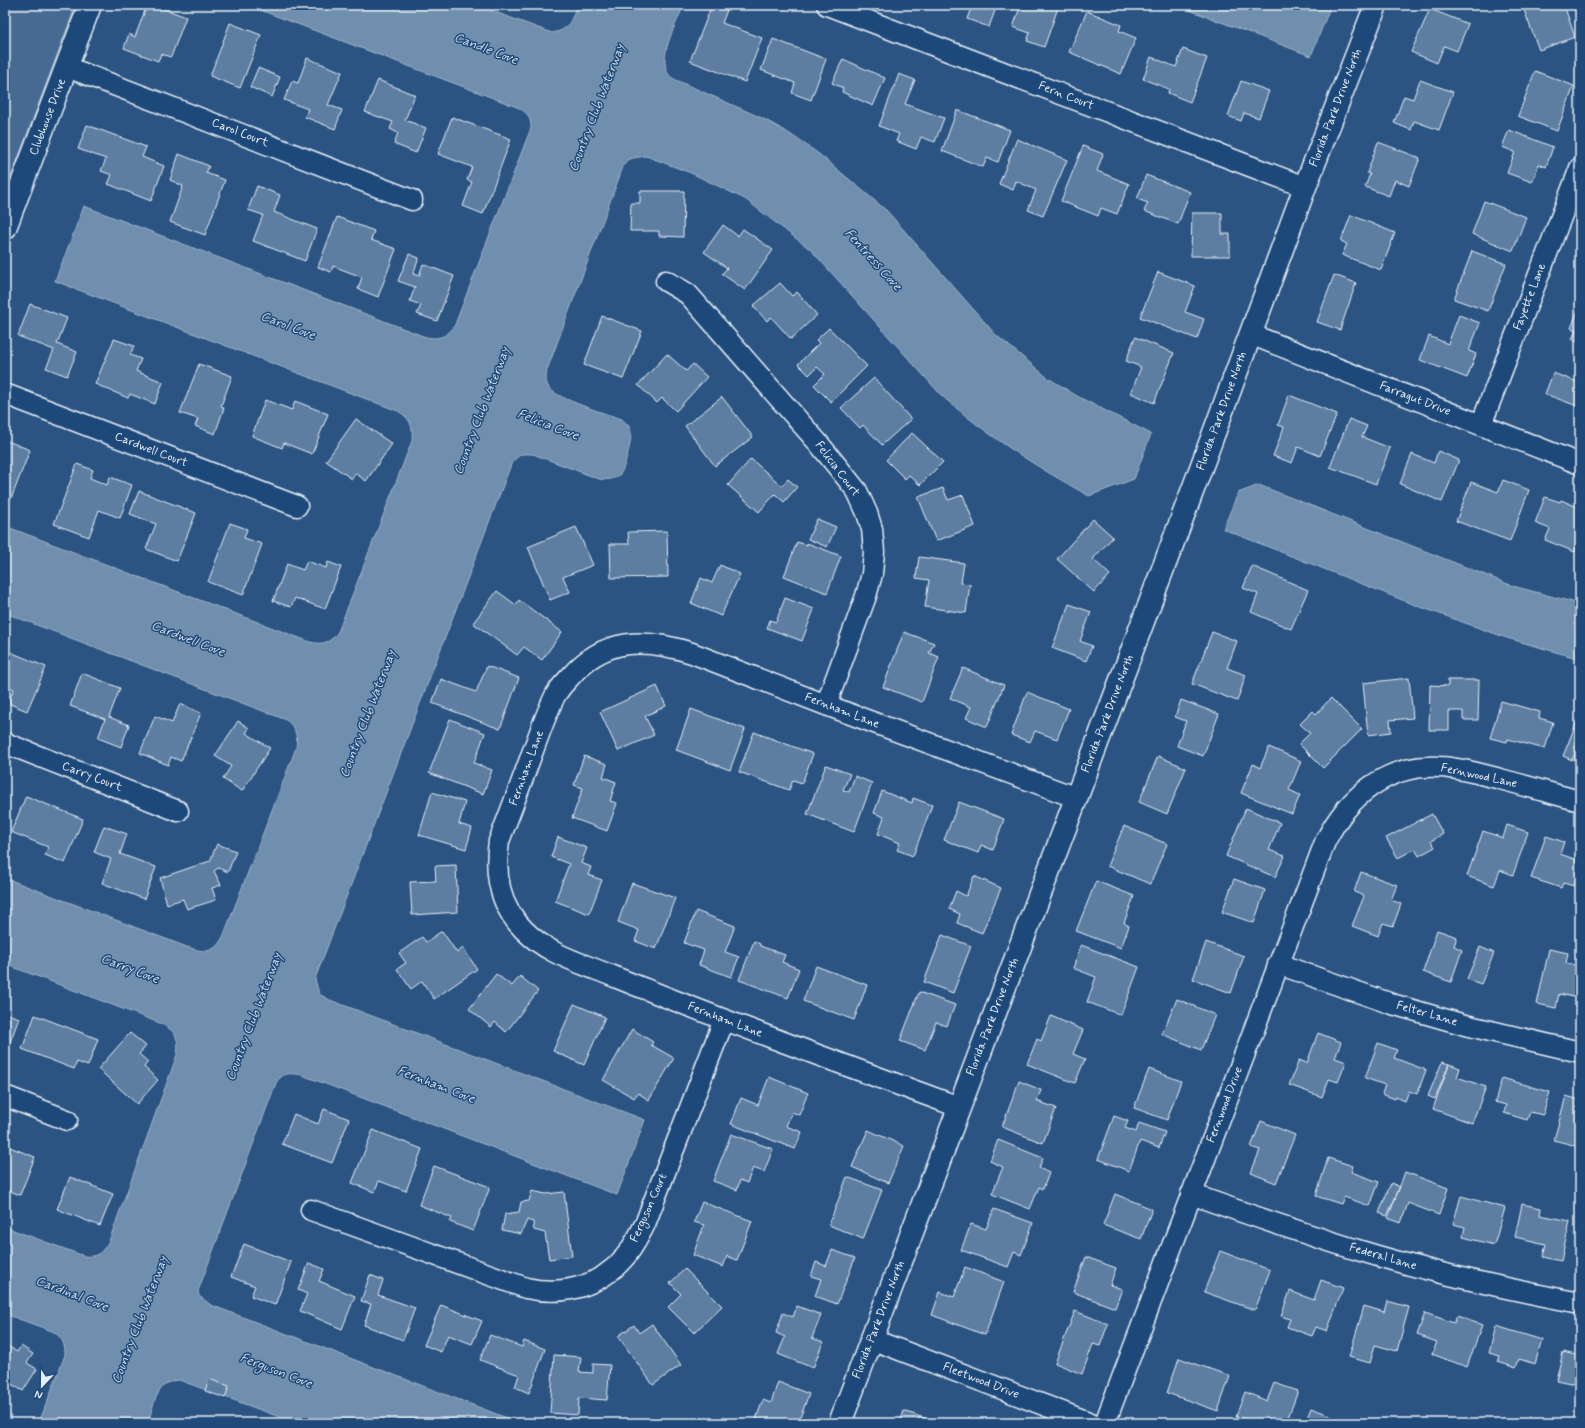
<svg xmlns="http://www.w3.org/2000/svg" width="1585" height="1428" viewBox="0 0 1585 1428" font-family="Mynerve,sans-serif">
  <style>
    .green { fill: #476b93; stroke: #98aec6 }
    .water { fill: #708ead; stroke: #a0b6cb }
    .building { fill: #5d7da1; stroke: #e8f1f8 }
    .lines { fill: none; stroke-linecap: round; stroke-linejoin: round }
    .minor-casing { stroke: #e8f1f8; stroke-width: 23 }
    .tertiary-casing { stroke: #e8f1f8; stroke-width: 25 }
    .minor { stroke: #1f4a7a; stroke-width: 20 }
    .tertiary { stroke: #1f4a7a; stroke-width: 22 }
    .labels { text-anchor: middle; dominant-baseline: central; stroke-width: 3; stroke-linejoin: round; paint-order: stroke }
    .street-label { font-size: 12px; fill: #e8f1f8; stroke: #1f4a7a }
    .water-label { font-size: 13px; font-style: italic; fill: #d0dde9; stroke: #1f4a7a }
  </style>
  <rect width="100%" height="100%" fill="#2b5482"/>
  <filter id="ink" filterUnits="userSpaceOnUse"><feTurbulence type="fractalNoise" baseFrequency=".025" numOctaves="2"/><feDisplacementMap in="SourceGraphic" scale="8" xChannelSelector="R" yChannelSelector="G"/><feConvolveMatrix kernelMatrix="1 2 1 2 8 2 1 2 1" color-interpolation-filters="sRGB"/></filter>
  <g filter="url(#ink)">
    <!-- green -->
    <path class="green" d="M5,5H76L5,193Z"/>
    <!-- water -->
    <path class="water" d="M247,5H476L552,33C570,30 571,20 577,5H684C677,22 659,54 667,71C668,75 672,78 676,80L762,118L787,132L819,154L887,211L996,335L1048,378L1077,396L1151,434L1134,479L1089,496C1035,466 989,437 942,396L811,250L745,199L691,173L646,156L633,158L628,160L623,167L547,370C546,376 545,382 549,388C557,399 607,414 622,419C626,423 630,426 631,432C632,439 625,469 620,474C614,480 607,480 599,479L533,454H521L512,462L315,979L319,994L330,1000L645,1120L617,1195L302,1075C290,1073 283,1072 276,1083L198,1291L199,1296L211,1305L520,1423H296L179,1380C156,1381 154,1405 148,1423H39L65,1355C65,1343 62,1337 52,1331L5,1314V1227L84,1256C98,1258 102,1252 109,1241L177,1055C180,1035 174,1030 157,1022L5,964V878L187,947C204,952 213,955 223,937L296,748C298,735 295,725 284,719L5,613V526L310,642C323,645 330,643 338,632L412,441C413,426 411,419 398,411L55,281L84,206L423,336C436,340 445,338 454,327L531,128C531,117 527,112 517,107Z
      M1176,5H1331L1311,56Z
      M1259,485L1513,586L1580,604V659L1507,638L1415,605L1223,529L1238,493Z"/>
    <!-- building -->
    <path class="building" d="M147,5H154L186,17L171,57L161,54L158,61L124,48L129,34L135,37Z
      M704,5H729L722,23L762,38L745,82L690,61L710,10L703,8Z
      M972,5H997L989,27L967,19Z
      M1021,5H1059L1044,47L1027,41L1030,33L1013,27Z
      M1539,5H1564L1575,37L1539,50L1524,10Z
      M1430,9L1468,24L1457,51L1444,46L1437,63L1411,52Z
      M1087,11L1121,25L1119,31L1136,38L1121,74L1069,52Z
      M230,23L261,35L240,88L210,76Z
      M773,39L826,59L811,100L792,93L795,83L761,70Z
      M1183,49L1207,58L1190,102L1168,93L1169,89L1143,79L1151,57L1176,67Z
      M307,58L342,72L328,105L342,110L335,129L305,117L308,109L284,100L292,81L298,83Z
      M843,59L885,78L873,106L842,92L843,88L832,83Z
      M258,68L280,77L272,97L250,87Z
      M1535,71L1574,86L1557,131L1518,116Z
      M899,74L915,80L905,104L944,118L935,142L921,137L916,149L896,141L899,134L879,126Z
      M378,80L415,95L405,120L426,128L416,153L394,144L398,133L390,129L393,122L365,112Z
      M1420,80L1453,92L1439,130L1414,121L1411,130L1394,123L1404,96L1413,99Z
      M1241,81L1269,91L1259,118L1244,113L1241,121L1228,116Z
      M957,110L1010,130L998,162L987,158L983,167L942,151Z
      M452,117L511,139L483,214L463,206L472,182L467,180L472,167L438,154Z
      M87,125L146,147L142,157L164,166L151,201L108,184L112,175L101,171L106,159L78,149Z
      M1509,130L1553,147L1546,167L1539,164L1532,182L1507,173L1515,152L1502,147Z
      M1017,139L1067,160L1043,216L1028,210L1036,190L1016,181L1013,190L999,184Z
      M1378,142L1420,158L1409,186L1395,180L1389,196L1365,187L1370,174L1367,173Z
      M1083,146L1103,154L1097,171L1129,184L1117,214L1101,208L1098,216L1061,201Z
      M179,154L209,166L206,173L225,180L205,235L170,222L183,186L170,180Z
      M1146,175L1190,192L1178,224L1144,211L1148,203L1137,199Z
      M257,186L280,195L274,212L317,229L305,261L253,241L263,215L248,210Z
      M640,191H684L683,237L659,236V231H630L631,203H640Z
      M1484,201L1526,217L1513,251L1472,234Z
      M1192,213H1222V234H1230V256H1191Z
      M1351,215L1395,233L1381,270L1342,255L1347,244L1341,241Z
      M337,217L374,231L371,240L396,249L378,297L358,289L362,277L333,266L331,272L318,267Z
      M723,225L738,236L743,229L773,250L745,290L722,274L727,268L704,252Z
      M1472,251L1506,264L1488,311L1454,299Z
      M409,254L419,258L413,274L419,276L423,264L454,276L437,321L417,314L421,305L410,301L415,287L398,281Z
      M1158,272L1195,286L1185,312L1204,319L1197,339L1140,317Z
      M1334,275L1356,283L1340,330L1317,322Z
      M780,283L792,296L797,292L817,315L791,339L771,317L767,321L753,306Z
      M30,304L67,318L57,344L77,352L67,376L46,368L54,350L18,336Z
      M1580,305V343L1572,339L1576,330L1571,328Z
      M1459,315L1480,323L1469,351L1476,354L1467,378L1420,360L1429,336L1448,344Z
      M602,316L642,331L623,379L584,365Z
      M829,328L867,366L831,402L814,385L825,374L817,367L809,375L798,364L819,343L816,340Z
      M1135,337L1174,353L1154,403L1131,393L1141,367L1126,361Z
      M114,339L134,346L130,355L141,359L136,371L163,382L155,404L130,394L128,398L95,384Z
      M667,354L686,371L693,364L707,377L676,411L662,398L657,403L638,385Z
      M199,364L232,376L221,406L224,408L215,434L195,426L198,419L180,413Z
      M1553,373L1580,383V407L1545,394Z
      M874,378L911,419L882,445L863,425L860,428L841,408Z
      M1289,395L1337,414L1320,456L1298,447L1292,463L1273,456L1284,427L1278,425Z
      M722,397L753,437L715,466L685,426Z
      M265,400L292,410L295,401L328,414L312,454L284,443L282,448L252,436Z
      M356,419L392,444L366,481L355,473L352,479L326,461Z
      M1349,419L1367,426L1362,437L1390,448L1376,484L1330,467Z
      M912,433L943,462L920,485L909,475L905,479L886,460Z
      M5,440L30,450L11,499L5,497Z
      M1438,451L1459,460L1442,502L1400,484L1412,454L1434,463Z
      M751,459L782,486L788,479L797,487L784,502L775,494L759,512L728,485Z
      M77,464L93,470L90,478L107,485L110,477L132,485L120,518L99,510L89,537L54,524Z
      M1503,480L1529,490L1510,541L1456,521L1471,482L1498,492Z
      M943,488L948,500L963,495L975,526L936,541L918,497Z
      M139,491L196,513L177,561L146,549L156,524L130,514Z
      M1545,497L1560,502L1561,500L1580,508V519L1578,524L1580,525V538L1575,552L1545,540L1550,529L1535,523Z
      M817,519L836,527L827,547L808,539Z
      M1093,519L1113,537L1093,559L1110,575L1094,592L1057,559Z
      M230,523L247,529L244,538L262,544L243,595L208,582Z
      M576,527L593,565L563,577L570,592L550,600L528,547Z
      M667,531L668,577L611,578L610,544H629L628,532Z
      M797,542L807,545V543L841,556L827,593L784,576Z
      M919,557L964,563L961,583L970,584L966,613L925,607L929,580L916,578Z
      M307,561L326,568L328,562L341,567L325,609L295,598L291,607L273,601L287,564L303,570Z
      M720,565L740,574L721,616L691,603L701,578L712,583Z
      M1252,566L1308,590L1291,629L1251,612L1258,594L1243,588Z
      M497,591L516,605L519,600L562,632L542,660L524,647L517,655L473,623Z
      M785,598L814,609L802,641L767,628L770,620L776,622Z
      M1069,604L1091,612L1080,641L1092,646L1086,661L1052,648Z
      M904,632L934,643L929,653L939,657L922,702L883,687Z
      M1212,632L1237,641L1227,668L1246,675L1237,701L1192,684Z
      M8,651L46,667L27,711L8,703L14,689L5,685V658Z
      M487,666L519,678L500,729L432,703L441,679L476,692Z
      M963,668L1004,685L987,727L966,718L971,707L950,698Z
      M82,673L120,688L109,717L129,725L121,747L98,738L105,719L70,706Z
      M1409,678L1413,718L1390,720L1391,732L1368,735L1363,683Z
      M1448,680H1479L1478,720H1463V711H1449V730H1429L1430,685L1448,686Z
      M657,686L666,706L645,716L654,735L618,751L600,712Z
      M1027,692L1069,709L1057,739L1035,731L1030,742L1011,735Z
      M1331,698L1362,729L1323,768L1299,744L1310,733L1300,724L1313,711L1316,714Z
      M1181,700L1219,714L1203,756L1177,746L1186,721L1175,717Z
      M1501,701L1540,712L1539,718L1553,722L1545,749L1508,739L1507,742L1490,738Z
      M180,704L201,713L181,761L171,757L168,765L140,753L155,716L172,723Z
      M691,709L745,729L730,770L676,750Z
      M1580,714V740L1572,760L1563,756Z
      M450,719L485,733L474,763L492,770L483,794L429,773Z
      M238,721L249,728L246,733L270,748L242,791L223,779L231,766L215,756Z
      M754,732L813,754L802,783L793,780L789,790L739,772Z
      M1580,743V762L1574,760Z
      M1269,747L1301,761L1289,790L1300,795L1292,814L1241,793L1253,764L1260,768Z
      M584,756L607,764L603,777L616,782L610,801L617,803L607,831L572,818L583,788L574,785Z
      M1158,756L1186,768L1167,814L1139,802Z
      M826,765L850,774L843,790L849,792L855,776L872,783L854,832L807,814Z
      M882,791L912,803L913,798L932,805L913,856L897,850L900,843L878,834L884,817L874,813Z
      M432,792L465,802L459,824L472,828L466,849L419,835Z
      M26,796L83,819L65,863L45,855L48,847L11,832Z
      M959,802L1004,819L993,850L981,845L978,853L944,840Z
      M1246,808L1280,823L1269,850L1285,856L1275,877L1226,856Z
      M1432,814L1443,834L1431,841L1435,847L1419,856L1415,849L1398,858L1386,838Z
      M1507,825L1528,832L1513,875L1500,870L1494,886L1467,876L1483,831L1503,838Z
      M104,826L127,834L120,854L156,867L144,899L102,883L111,859L94,852Z
      M1124,826L1167,844L1150,884L1107,866Z
      M1546,836L1564,842L1560,854L1580,861V868L1574,886L1563,883L1561,888L1531,878Z
      M558,837L587,848L581,863L591,867L588,875L602,880L589,914L555,901L569,864L551,857Z
      M217,844L236,851L228,872L218,868L214,871L221,885L212,888L216,900L187,909L183,899L167,904L160,878L210,861Z
      M456,865L458,912L412,915L410,882L436,881L435,866Z
      M1361,872L1397,885L1391,900L1401,904L1393,926L1383,923L1378,936L1352,926L1364,896L1354,892Z
      M974,876L1001,888L982,933L957,923L960,914L949,909L956,891L966,896Z
      M1234,879L1265,890L1254,923L1222,912Z
      M1096,881L1134,896L1124,923L1129,926L1121,948L1076,931Z
      M632,883L675,898L656,949L635,941L639,930L618,922Z
      M696,911L735,926L725,952L739,957L731,977L699,965L704,950L684,943Z
      M1437,930L1457,937L1454,946L1462,950L1451,982L1423,972Z
      M442,931L457,953L463,948L477,969L434,999L422,981L411,989L397,969L406,963L399,953L422,937L426,942Z
      M942,935L971,946L953,993L924,982Z
      M754,941L760,944V946L785,955L782,962L799,969L788,998L739,980Z
      M1206,942L1244,956L1231,993L1193,979Z
      M1081,945L1139,967L1121,1015L1087,1002L1096,977L1073,968Z
      M1480,947L1494,953L1481,984L1467,979Z
      M1549,949L1568,953L1566,963L1580,966L1579,998L1559,994L1556,1008L1537,1004Z
      M816,966L867,985L854,1020L803,1001Z
      M496,974L512,986L520,976L538,991L506,1032L495,1022L491,1027L469,1009Z
      M919,992L955,1005L947,1026L936,1022L925,1050L900,1041Z
      M1177,999L1215,1015L1201,1050L1162,1034Z
      M574,1004L605,1017L584,1065L553,1051Z
      M5,1013L19,1018L7,1050H5Z
      M35,1015L98,1039L88,1066L77,1062L74,1069L22,1049Z
      M1051,1016L1083,1030L1073,1054L1085,1059L1075,1083L1027,1064L1037,1039L1041,1041Z
      M632,1029L653,1042L651,1045L674,1058L649,1100L638,1093L634,1098L603,1080Z
      M130,1033L146,1046L139,1054L148,1062L144,1067L158,1080L137,1104L98,1069Z
      M1318,1033L1341,1042L1335,1058L1346,1062L1338,1082L1329,1079L1322,1097L1289,1085L1299,1060L1307,1063Z
      M1378,1043L1397,1050L1394,1058L1426,1070L1417,1094L1409,1091L1405,1101L1396,1097L1395,1099L1382,1094L1385,1085L1365,1078Z
      M1442,1062L1449,1064L1435,1099L1428,1096Z
      M1449,1064L1460,1068L1457,1077L1486,1087L1472,1123L1433,1109Z
      M1149,1069L1181,1081L1167,1120L1134,1108Z
      M769,1077L808,1093L799,1115L792,1112L786,1126L802,1132L795,1149L731,1124L741,1098L758,1105Z
      M1502,1078L1550,1092L1543,1115L1530,1112L1527,1120L1504,1113L1506,1105L1495,1102Z
      M1019,1081L1041,1090L1037,1101L1056,1108L1043,1143L1002,1127Z
      M1566,1096L1580,1100V1147L1554,1140Z
      M324,1109L349,1119L332,1163L282,1144L294,1114L318,1124Z
      M1114,1116L1128,1121L1125,1128L1136,1132L1139,1123L1165,1132L1159,1148L1140,1141L1129,1171L1098,1159Z
      M1261,1121L1295,1135L1276,1183L1251,1173L1260,1150L1251,1147Z
      M373,1130L422,1149L406,1191L379,1181L374,1192L352,1183Z
      M868,1130L904,1146L888,1183L852,1167Z
      M731,1134L773,1149L764,1172L753,1168L747,1183L740,1180L737,1190L713,1181Z
      M998,1140L1043,1158L1039,1168L1049,1173L1043,1189L1039,1187L1030,1209L992,1194L1003,1167L990,1161Z
      M7,1146L35,1157L20,1195L5,1189V1150Z
      M1328,1158L1353,1166L1351,1172L1379,1182L1370,1206L1344,1197L1341,1204L1316,1196Z
      M434,1166L490,1187L473,1231L450,1222L452,1218L419,1205Z
      M1405,1172L1448,1188L1439,1215L1408,1203L1401,1223L1388,1218Z
      M70,1177L113,1194L100,1226L57,1209Z
      M847,1177L882,1190L863,1239L829,1225Z
      M1391,1183L1400,1187L1387,1216L1379,1213Z
      M532,1191L546,1194L564,1192L572,1256L549,1259L545,1233L534,1230L533,1222L527,1220L521,1234L502,1230L505,1214L519,1212L521,1202L529,1201Z
      M1115,1194L1152,1209L1141,1239L1103,1225Z
      M1461,1196L1505,1208L1494,1245L1463,1237L1465,1227L1453,1224Z
      M702,1202L752,1221L737,1260L727,1256L723,1267L693,1255L704,1225L694,1222Z
      M1522,1204L1541,1208L1540,1215L1570,1221L1561,1261L1543,1257L1546,1244L1515,1237Z
      M994,1209L1033,1223L1021,1255L1014,1252L1008,1267L961,1250L971,1224L986,1229Z
      M244,1244L291,1262L275,1305L251,1296L255,1286L231,1277Z
      M832,1250L855,1258L837,1304L815,1296L821,1279L811,1276L816,1262L826,1266Z
      M1220,1251L1270,1270L1255,1310L1204,1292Z
      M1086,1257L1116,1268L1110,1285L1122,1289L1115,1308L1073,1292Z
      M309,1263L324,1269L319,1281L355,1296L342,1329L300,1311L307,1294L298,1290Z
      M965,1267L1004,1282L985,1335L932,1315L940,1292L954,1297Z
      M685,1269L722,1306L694,1333L668,1307L681,1294L670,1283Z
      M370,1275L383,1280L378,1295L415,1308L403,1340L364,1325L371,1304L361,1301Z
      M1321,1280L1343,1288L1327,1331L1316,1327L1312,1336L1287,1327L1290,1319L1281,1316L1290,1291L1314,1300Z
      M1387,1301L1409,1307L1397,1351L1375,1345L1370,1363L1349,1357L1364,1306L1384,1312Z
      M441,1305L482,1321L472,1344L448,1335L441,1352L424,1345Z
      M797,1306L821,1315L812,1338L823,1342L813,1368L778,1354L785,1337L776,1333L783,1313L793,1317Z
      M1075,1311L1108,1324L1100,1346L1093,1344L1082,1374L1055,1363Z
      M1425,1313L1454,1323L1457,1316L1482,1325L1467,1367L1432,1354L1437,1342L1417,1335Z
      M652,1324L681,1365L653,1385L618,1336L634,1325L639,1333Z
      M1496,1326L1542,1340L1535,1364L1519,1359L1516,1368L1498,1362L1500,1356L1489,1353Z
      M490,1335L522,1347L524,1341L545,1349L529,1393L515,1387L519,1375L480,1360Z
      M5,1344L17,1352L21,1346L33,1354L27,1363L37,1369L23,1391L8,1382L5,1387Z
      M1563,1352L1580,1356V1385L1556,1380Z
      M554,1355L581,1357L579,1372L593,1373V1364L610,1365L607,1400L579,1398L578,1415L550,1413Z
      M1179,1358L1230,1376L1218,1411L1167,1393Z
      M209,1379L229,1386L225,1398L205,1391Z
      M778,1382L809,1394L798,1423H766L756,1419L763,1400L771,1403Z
      M1274,1383L1298,1391L1286,1423H1256L1236,1416L1245,1392L1267,1401Z
      M1311,1408L1351,1423H1305Z
      M904,1411L938,1423H900Z"/>
    <g class="lines">
      <!-- minor casing -->
      <g class="minor-casing">
        <path id="minor" d="M827,5L1305,187
          M67,67L412,200
          M666,281L688,294L820,445L857,491L867,513L872,529L874,552L872,574L866,596L826,705
          M1250,334L1580,464
          M5,394L297,506
          M1481,425L1580,168
          M5,743L178,811
          M1278,964L1392,1004L1465,1025L1580,1052
          M5,1096L67,1120
          M959,1107C855,1069 751,1031 648,990C629,983 611,975 592,968C566,958 544,950 524,930C499,905 494,875 499,841C510,813 521,784 531,756C539,735 546,713 556,694C560,688 565,682 570,677C604,637 645,638 692,653L826,705L1077,798
          M1191,1194C1247,1214 1304,1234 1361,1251C1433,1273 1507,1289 1580,1303
          M311,1210L526,1288C563,1296 599,1287 624,1258C633,1248 639,1236 645,1224L724,1020
          M871,1339L1091,1423
          M1105,1423L1325,842C1347,797 1388,763 1440,767C1461,768 1481,774 1500,779C1527,786 1553,794 1580,801"/>
      </g>
      <!-- tertiary casing -->
      <g class="tertiary-casing">
        <path id="tertiary" d="M5,228L90,5
          M840,1423L1195,484L1305,187L1376,5"/>
      </g>
      <!-- minor -->
      <use href="#minor" class="minor"/>
      <!-- tertiary -->
      <use href="#tertiary" class="tertiary"/>
    </g>
  </g>
  <g class="labels">
    <!-- street labels -->
    <g class="street-label">
      <text transform="translate(1066 96) rotate(21)">Fern Court</text>
      <text transform="translate(1336 108) rotate(-69)">Florida Park Drive North</text>
      <text transform="translate(48 117) rotate(-69)">Clubhouse Drive</text>
      <text transform="translate(240 133) rotate(21)">Carol Court</text>
      <text transform="translate(1530 297) rotate(-69)">Fayette Lane</text>
      <text transform="translate(1415 399) rotate(21)">Farragut Drive</text>
      <text transform="translate(1222 411) rotate(-70)">Florida Park Drive North</text>
      <text transform="translate(151 450) rotate(21)">Cardwell Court</text>
      <text transform="translate(837 469) rotate(53)">Felicia Court</text>
      <text transform="translate(842 711) rotate(21)">Fernham Lane</text>
      <text transform="translate(1108 714) rotate(-69)">Florida Park Drive North</text>
      <text transform="translate(527 768) rotate(-70)">Fernham Lane</text>
      <text transform="translate(1479 776) rotate(12)">Fernwood Lane</text>
      <text transform="translate(92 777) rotate(21)">Carry Court</text>
      <text transform="translate(1427 1014) rotate(16)">Felter Lane</text>
      <text transform="translate(993 1017) rotate(-69)">Florida Park Drive North</text>
      <text transform="translate(725 1020) rotate(21)">Fernham Lane</text>
      <text transform="translate(1225 1105) rotate(-69)">Fernwood Drive</text>
      <text transform="translate(649 1208) rotate(-66)">Ferguson Court</text>
      <text transform="translate(1383 1257) rotate(16)">Federal Lane</text>
      <text transform="translate(879 1320) rotate(-69)">Florida Park Drive North</text>
      <text transform="translate(981 1381) rotate(21)">Fleetwood Drive</text>
    </g>
    <!-- water labels -->
    <g class="water-label">
      <text transform="translate(486 49) rotate(21)">Candle Cove</text>
      <text transform="translate(597 108) rotate(-69)">Country Club Waterway</text>
      <text transform="translate(873 260) rotate(48)">Fentress Cove</text>
      <text transform="translate(288 326) rotate(21)">Carol Cove</text>
      <text transform="translate(482 411) rotate(-69)">Country Club Waterway</text>
      <text transform="translate(548 425) rotate(21)">Felicia Cove</text>
      <text transform="translate(188 639) rotate(21)">Cardwell Cove</text>
      <text transform="translate(368 714) rotate(-69)">Country Club Waterway</text>
      <text transform="translate(130 969) rotate(21)">Carry Cove</text>
      <text transform="translate(254 1017) rotate(-69)">Country Club Waterway</text>
      <text transform="translate(436 1085) rotate(21)">Fernham Cove</text>
      <text transform="translate(72 1294) rotate(21)">Cardinal Cove</text>
      <text transform="translate(140 1320) rotate(-69)">Country Club Waterway</text>
      <text transform="translate(276 1371) rotate(21)">Ferguson Cove</text>
    </g>
  </g>
  <!-- margin -->
  <rect width="1585" height="1428" fill="none" stroke="#1f4a7a" stroke-width="20"/>
  <rect x="10" y="10" width="1565" height="1408" fill="none" stroke="#e8f1f8" stroke-width="1.5" filter="url(#ink)"/>
  <!-- north arrow -->
  <g transform="translate(42 1386) rotate(202)" stroke="#1f4a7a" stroke-width="3" paint-order="stroke">
  <path d="M0-3L7 15L0 10L-7 15Z" fill="#e8f1f8"/>
  <text y="-6" font-size="11" font-weight="bold" text-anchor="middle" fill="#e8f1f8">N</text>
  </g>
</svg>
